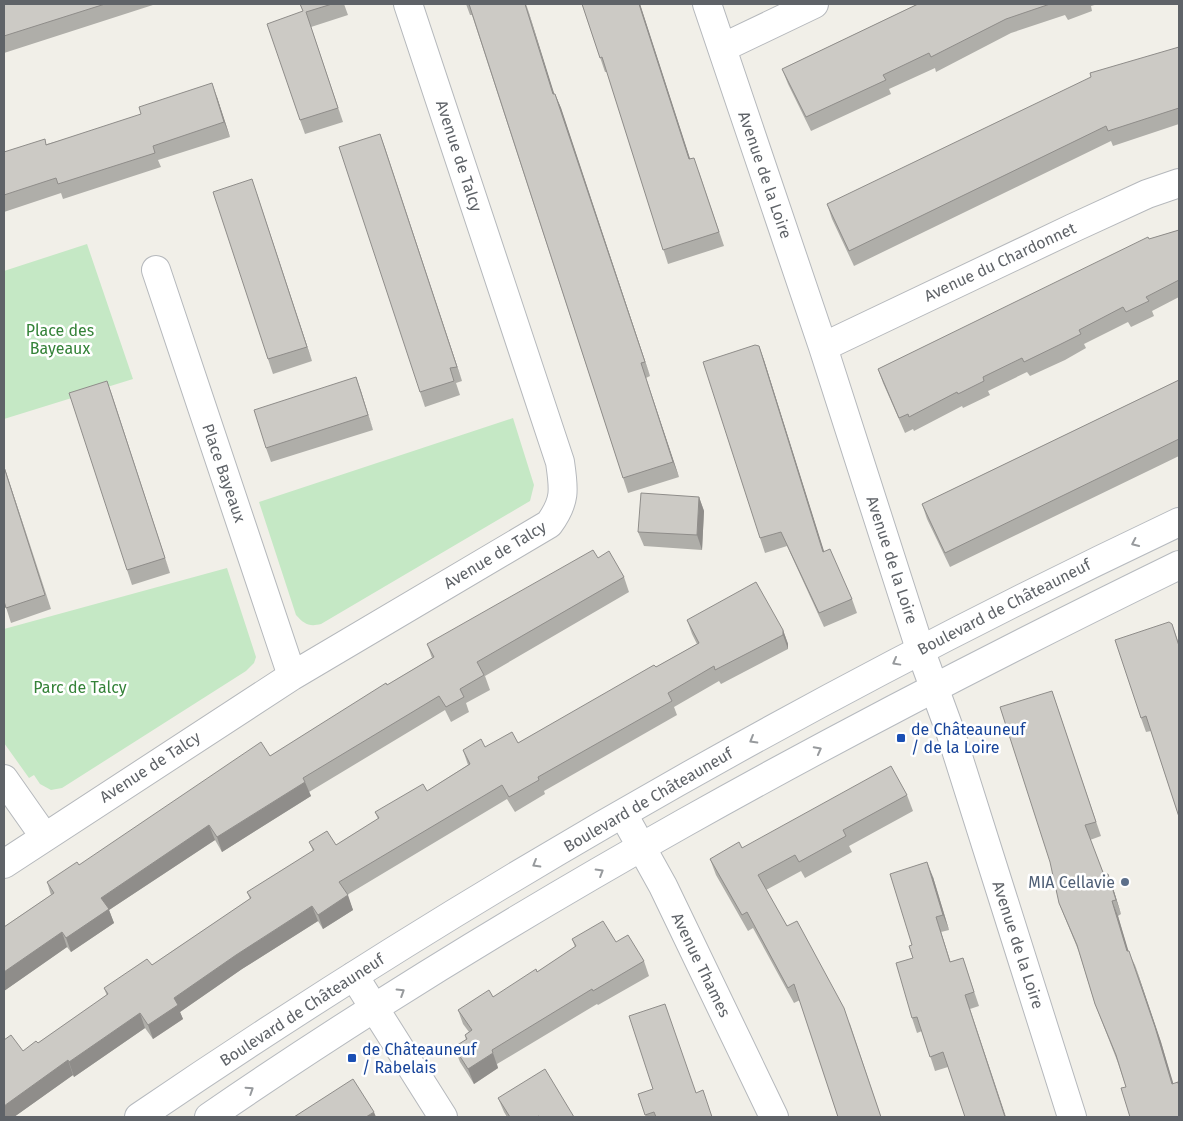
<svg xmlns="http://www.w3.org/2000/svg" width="1183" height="1121" viewBox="0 0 1183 1121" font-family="'Fira Sans',sans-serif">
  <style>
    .green { fill: #c5e8c5 }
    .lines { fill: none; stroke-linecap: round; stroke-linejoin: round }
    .street-casing { stroke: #b5b8bc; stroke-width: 30 }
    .secondary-casing { stroke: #b6babf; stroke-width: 30 }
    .street { stroke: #fff; stroke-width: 28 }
    .secondary { stroke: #fff; stroke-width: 28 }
    .wall { fill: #afaea9 }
    .shaded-wall { fill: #8f8d8a }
    .building { fill: #cccac5; stroke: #8f8d8a }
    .oneway { stroke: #979a9d }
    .transit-dot { fill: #1a4fb4; stroke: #fff; stroke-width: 2 }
    .service-dot { fill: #5c6f8a; stroke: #fff; stroke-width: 2 }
    .labels { text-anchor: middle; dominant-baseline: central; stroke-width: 5; stroke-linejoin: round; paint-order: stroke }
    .street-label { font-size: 16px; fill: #5f6368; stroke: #fff }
    .park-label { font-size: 16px; fill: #348238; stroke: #fff }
    .transit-label { font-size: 16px; fill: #164399; stroke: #fff; text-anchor: start }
    .service-label { font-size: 16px; fill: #4e5e75; stroke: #fff; text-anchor: end }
  </style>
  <rect width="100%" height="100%" fill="#f1efe8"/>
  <!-- green -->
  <path class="green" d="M87,244L133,379L4,419V271Z
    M513,418L534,485L530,501L321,624C309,627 304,624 296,615L259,502Z
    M227,568L256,657L254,663L246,671L62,788L51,790L40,784L34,775L29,778L4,743V629Z"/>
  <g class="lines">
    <!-- street casing -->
    <g class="street-casing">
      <path id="street" d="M707,4L823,347L920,649L950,731L1072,1117
        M722,48L814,4
        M156,270L292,676
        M823,347L1073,228L1147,194L1179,183
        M4,779L44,836
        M623,814L663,886L774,1117
        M4,864L292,676L549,524C566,501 564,489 560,462L408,4
        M354,976L443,1117"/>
    </g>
    <!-- secondary casing -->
    <g class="secondary-casing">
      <path id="secondary" d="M139,1117C469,892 818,693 1179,522
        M209,1117C516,906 845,728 1179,565"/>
    </g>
    <!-- street -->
    <use href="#street" class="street"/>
    <!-- secondary -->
    <use href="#secondary" class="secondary"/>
  </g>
  <!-- wall -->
  <path class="wall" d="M4,4H156L4,53Z
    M300,4H344L348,15L311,27L343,122L305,134L300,120L303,11Z
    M466,4H526L554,94H555L561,108L650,376L646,378L679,477L628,493L472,15H470Z
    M582,4H640L690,159L699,172L724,246L668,264L607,72H605Z
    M918,4H1098L1091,6L1092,11L1068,20L1065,15L1011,33L936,72L935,68L889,89L891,94L811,131L788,84L782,69Z
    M1179,47V124L1113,146L1111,141L854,266L832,219L827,204Z
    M217,97L230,137L158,160L161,167L63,199L61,193L4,212V152L47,144Z
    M380,134L462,381L456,383L460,395L425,407L420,392Z
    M257,194L312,361L273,374L268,359Z
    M1179,230V297L1152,311L1154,316L1131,327L1128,322L1084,344L1086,348L1065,360L1030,376L1027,372L988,391L990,395L963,408L962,406L914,431L913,429L905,433L883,383L878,369L1149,239Z
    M759,346L764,360L824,552L852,599L857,613L824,627L787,546L765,553L760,538Z
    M356,377L373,430L271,462L266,448Z
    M1179,380V456L950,567L927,519L922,504Z
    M107,381L170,573L132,585L127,570Z
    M4,466L51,609L11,623L4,601Z
    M699,497L704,511L702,550L644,546L638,532Z
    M598,558L624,577L629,592L485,676L490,690L466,703L469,712L451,722L445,710L309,792L311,796L222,852L215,840L109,910L114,923L71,952L67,947L4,991V927L51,895L47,882L79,865L270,756L432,658L427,644Z
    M687,620L783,630L788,644V649L721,684L719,681L674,707L677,715L544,791L545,794L515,812L507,799L347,895L353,910L323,929L318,921L242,969L180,1012L183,1019L153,1039L145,1028L74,1077L73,1075L14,1117H4L23,1051L38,1043L107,996L104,988L152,965L250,899L247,892L313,851L309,842L336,845L378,819L375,812L427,791L468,765L463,750L518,743L656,667L697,644L692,634Z
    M1172,624L1179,644V817L1151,731L1146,732L1141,718Z
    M1052,691L1101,836L1090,840L1104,875L1113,888L1121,914L1118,916L1128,951L1135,965L1161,1042L1173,1084L1179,1086L1126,1087L1118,1063L1095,1004L1079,952L1065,918L1059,903Z
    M907,795L913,811L849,846L852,852L805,878L801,871L766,890L787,926L850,1024L881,1117H838L800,1000L794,1003L753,928L748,931L716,875L710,859Z
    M933,877L949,930L941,932L950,962L963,958L979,1006L970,1009L948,1067L935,1071L922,1031L917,1033L912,1018L913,958Z
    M572,939L616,942L644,961L649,976L598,1005L597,1004L497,1064L498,1068L474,1084L460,1062L454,1047L466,1040L465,1035L469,1032L463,1024L458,1010L493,997L537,972L575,947Z
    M696,1093L713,1117H646L638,1094Z
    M498,1098L574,1117H507L504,1112Z"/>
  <!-- shaded-wall -->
  <path class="shaded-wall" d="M526,4L529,13L559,109L553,94Z
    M639,4H640L695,174L689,159Z
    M212,83L217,97L230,137L224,122Z
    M555,94L561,108L650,376L645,362Z
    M380,134L385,148L462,381L457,367Z
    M252,179L257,194L312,361L307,347Z
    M759,346L764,360L829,567L823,552Z
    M641,363L679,477L673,462Z
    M356,377L361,391L373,430L368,415Z
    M107,381L112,395L170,573L165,558Z
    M4,466L51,609L4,467Z
    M699,497L704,511L702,550L697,535Z
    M783,630L788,644V649L783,635Z
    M305,782L311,796L222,852L217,837Z
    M209,825L215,840L109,910L114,923L71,952L66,938L101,898Z
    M927,862L933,877L949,930L943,915Z
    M1108,874L1113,888L1121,914L1116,900Z
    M348,895L353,910L323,929L318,915Z
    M1112,901L1118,916L1133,966L1127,951Z
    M312,906L318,921L242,969L180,1012L183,1019L153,1039L148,1025L174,998L236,955Z
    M936,917L941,932L955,976L950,962Z
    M62,932L67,947L4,991V972Z
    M1135,965L1161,1042L1178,1099L1172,1084Z
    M965,995L970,1009L1006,1117H1005Z
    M140,1013L145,1028L74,1077L69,1062Z
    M493,1053L498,1068L474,1084L468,1069Z
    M68,1060L73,1075L14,1117H4V1106Z
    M374,1112L376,1117H366Z"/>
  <!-- building -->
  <path class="building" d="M4,4H105L4,36Z
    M300,4H332L306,12L338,108L300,120L267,24L303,11Z
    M469,4H525L553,94H555L645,362L641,363L673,462L623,478Z
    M582,4H639L689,159L694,158L719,232L663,250L602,57L600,58Z
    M918,4H1050L1006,19L931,57L929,53L883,75L886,80L806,117L782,69Z
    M1179,47V108L1108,131L1106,126L849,251L827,204L1091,77L1090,73Z
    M212,83L224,122L153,146L155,153L58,184L56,178L4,195V152L45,139L46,145L141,114L139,107Z
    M380,134L457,367L450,368L454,381L420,392L339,147Z
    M252,179L307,347L268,359L213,192Z
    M1179,230V280L1146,297L1149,301L1126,312L1123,307L1079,330L1081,334L1059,345L1024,362L1022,358L983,377L984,381L958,394L957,392L909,417L908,414L899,418L878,369L1148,237L1149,239Z
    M755,345L759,346L823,552L830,549L852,599L819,613L781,532L760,538L703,362Z
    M356,377L368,415L266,448L254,410Z
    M1179,380V439L945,553L922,504Z
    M107,381L165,558L127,570L69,393Z
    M4,467L45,595L6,608L4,601Z
    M641,493L699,497L697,535L638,532Z
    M593,550L598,558L609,551L624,577L477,662L484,675L460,689L464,697L446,707L439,696L303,778L305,782L217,837L209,825L101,898L109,909L66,938L62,932L4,972V927L54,893L47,882L77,862L79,865L261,742L270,756L386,683L387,685L434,657L427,644Z
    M756,582L783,630V635L715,670L714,666L668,693L672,701L538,777L539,780L509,797L502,785L339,882L348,895L318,915L312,906L236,955L174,998L178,1005L148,1025L140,1013L69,1062L68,1060L4,1106V1040L11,1035L23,1051L36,1041L38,1043L108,994L104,988L147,959L152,965L251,898L247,892L314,850L309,842L327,831L336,845L379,818L375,812L423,784L427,791L470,764L463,750L481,739L485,747L512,732L518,743L654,665L656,667L699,643L687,620Z
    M1169,622L1172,624L1179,646V817L1146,716L1141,718L1115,640Z
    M1052,691L1096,822L1085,825L1104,875L1108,874L1116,900L1112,901L1127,951H1129L1155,1027L1172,1084L1178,1082L1179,1087V1117H1130L1121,1088L1126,1087L1116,1055L1095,1004L1077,945L1059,903L1050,862L1000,707Z
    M891,766L907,795L843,830L846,836L799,862L795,855L758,875L787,926L797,921L844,1008L881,1117H838L794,984L788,988L747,912L742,915L710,859L739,842L742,848Z
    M927,862L943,915L936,917L950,962L963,958L974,992L965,995L1005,1117H965L943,1052L930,1057L917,1017L912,1018L896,963L913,958L909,946L912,945L890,874Z
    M603,921L616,942L628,935L644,961L593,991L592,989L492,1050L493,1053L468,1069L454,1047L467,1039L465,1035L472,1030L458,1010L489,990L493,997L536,969L537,972L576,946L572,939Z
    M665,1004L696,1093L703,1090L712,1117H656L654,1112L645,1115L638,1094L653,1089L629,1016Z
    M545,1069L574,1117H540L539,1116L537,1117H510L498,1098Z
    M353,1079L374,1112L366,1117H294Z"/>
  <!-- one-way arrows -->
  <defs><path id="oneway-chevron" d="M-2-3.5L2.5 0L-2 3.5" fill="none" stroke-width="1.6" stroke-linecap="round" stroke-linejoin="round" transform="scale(1.25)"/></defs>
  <g class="oneway">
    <use href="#oneway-chevron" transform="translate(1135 543) rotate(155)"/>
    <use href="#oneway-chevron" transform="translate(896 662) rotate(151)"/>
    <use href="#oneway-chevron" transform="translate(753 740) rotate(150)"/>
    <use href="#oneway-chevron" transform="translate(818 750) rotate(-28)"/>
    <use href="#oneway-chevron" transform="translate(536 864) rotate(150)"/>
    <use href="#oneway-chevron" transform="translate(600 872) rotate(-31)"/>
    <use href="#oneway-chevron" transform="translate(401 992) rotate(-32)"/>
    <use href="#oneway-chevron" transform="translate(250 1090) rotate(-33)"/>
  </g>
  <!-- markers -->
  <g class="transit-dot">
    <rect x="896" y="733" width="10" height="10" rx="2.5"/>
    <rect x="347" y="1053" width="10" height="10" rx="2.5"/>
  </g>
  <circle class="service-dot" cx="1125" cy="882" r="5"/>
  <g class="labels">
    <!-- street labels -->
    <g class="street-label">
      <text transform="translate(459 156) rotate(72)">Avenue de Talcy</text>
      <text transform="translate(765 175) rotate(71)">Avenue de la Loire</text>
      <text transform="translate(1000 262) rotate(-25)">Avenue du Chardonnet</text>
      <text transform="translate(224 473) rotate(71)">Place Bayeaux</text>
      <text transform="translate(495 555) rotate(-31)">Avenue de Talcy</text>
      <text transform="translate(892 560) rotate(72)">Avenue de la Loire</text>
      <text transform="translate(1004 607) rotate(-27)">Boulevard de Châteauneuf</text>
      <text transform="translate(150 767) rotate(-33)">Avenue de Talcy</text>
      <text transform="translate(648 800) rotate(-30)">Boulevard de Châteauneuf</text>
      <text transform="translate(1018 945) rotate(72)">Avenue de la Loire</text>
      <text transform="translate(701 965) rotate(64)">Avenue Thames</text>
      <text transform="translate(302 1010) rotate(-33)">Boulevard de Châteauneuf</text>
    </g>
    <!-- park labels -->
    <g class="park-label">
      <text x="60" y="330">Place des<tspan x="60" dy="18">Bayeaux</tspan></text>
      <text x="80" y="687">Parc de Talcy</text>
    </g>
    <!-- transit labels -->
    <g class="transit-label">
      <text x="911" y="729">de Châteauneuf<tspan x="911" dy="18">/ de la Loire</tspan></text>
      <text x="362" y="1049">de Châteauneuf<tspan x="362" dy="18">/ Rabelais</tspan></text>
    </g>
    <!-- service labels -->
    <g class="service-label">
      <text x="1115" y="882">MIA Cellavie</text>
    </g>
  </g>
  <!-- border -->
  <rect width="1183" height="1121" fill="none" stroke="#5f6368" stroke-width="10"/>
</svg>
